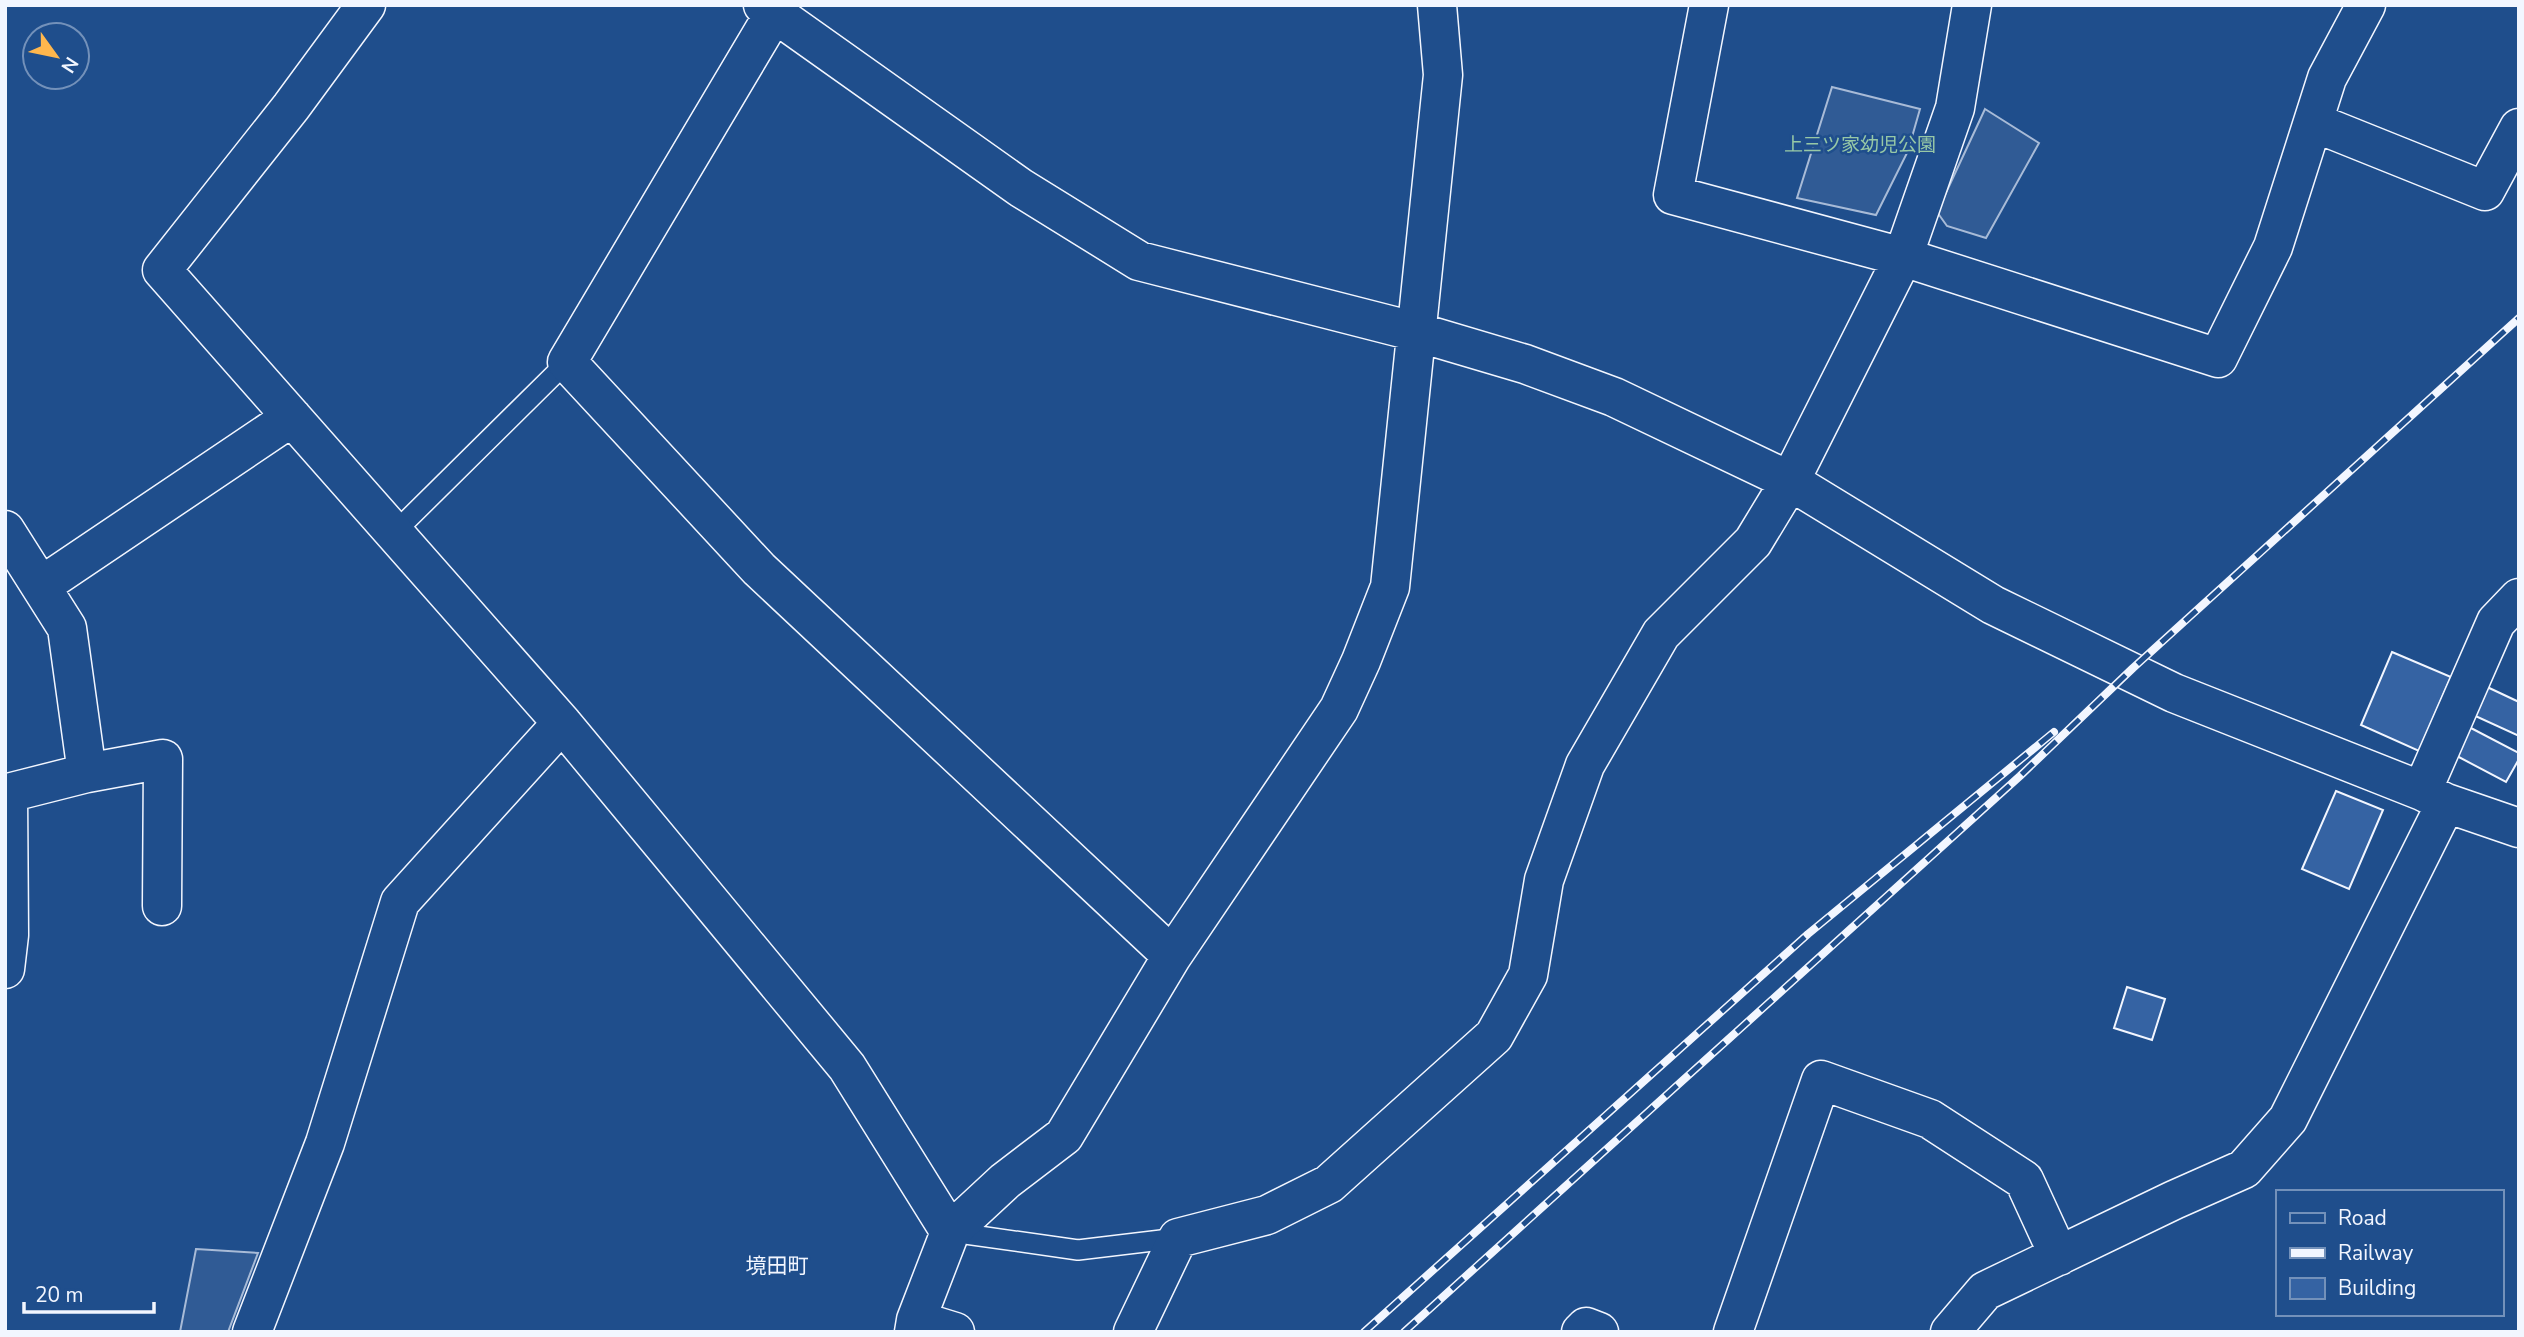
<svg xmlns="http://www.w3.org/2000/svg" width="2524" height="1337" viewBox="0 0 2524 1337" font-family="'Nunito Sans','Noto Sans JP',sans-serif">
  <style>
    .built { fill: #305b95; stroke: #a8bbd7; stroke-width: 2 }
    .building { fill: #3563a3; stroke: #f2f6ff; stroke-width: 2 }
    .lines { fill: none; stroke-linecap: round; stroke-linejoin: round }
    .lane-casing { stroke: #f2f6ff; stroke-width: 22 }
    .street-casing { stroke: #f2f6ff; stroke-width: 41 }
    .lane { stroke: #1f4e8c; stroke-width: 19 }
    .street { stroke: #1f4e8c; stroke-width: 38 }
    .rail-casing { stroke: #f2f6ff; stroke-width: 8 }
    .rail { stroke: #1f4e8c; stroke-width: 5; stroke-dasharray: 16; stroke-linecap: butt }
    .labels { text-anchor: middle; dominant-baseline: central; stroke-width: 5; stroke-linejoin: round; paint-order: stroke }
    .park-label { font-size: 19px; fill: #97c8a6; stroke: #1f4e8c }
    .neighbourhood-label { font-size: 21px; fill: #f2f6ff; stroke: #1f4e8c }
  </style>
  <rect width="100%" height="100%" fill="#1f4e8c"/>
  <!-- built -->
  <path class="built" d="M1832,87L1920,109L1908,151L1876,215L1797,198Z
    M1985,109L2039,143L1986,238L1947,226L1937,212Z
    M196,1249L258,1253L228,1332H180Z"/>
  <!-- building -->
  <path class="building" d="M2392,652L2451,677L2419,751L2361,725Z
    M2485,686L2519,702V736L2471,714Z
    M2469,727L2519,753V759L2506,782L2455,755Z
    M2336,791L2383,810L2349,889L2302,869Z
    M2127,987L2165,999L2152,1040L2114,1028Z"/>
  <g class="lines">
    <!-- lane casing -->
    <g class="lane-casing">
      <path id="lane" d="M394,533L567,362
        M951,1232L1078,1250L1178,1238"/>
    </g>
    <!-- street casing -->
    <g class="street-casing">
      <path id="street" d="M366,5L291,107L162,270L562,723L847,1067L950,1232
        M763,5L1021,188L1139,261L1417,332L1525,364L1614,397L1790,481L1993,605L2174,693L2422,791L2446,803L2519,828
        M1709,5L1673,195L1903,257L2218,358L2273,247L2327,78L2366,5
        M775,12L567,362L759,569L1172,956
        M2313,122L2485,191L2519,128
        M5,530L67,628L87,773L8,793L9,935L5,969
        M41,586L292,417
        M87,773L163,759L162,906
        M2422,791L2496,622L2519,598
        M916,1320L955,1332
        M252,1332L325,1143L400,902L562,723
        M914,1332L916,1320L950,1232L1005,1181L1064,1136L1172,956L1339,709L1361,661L1390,587L1443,75L1437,5
        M1133,1332L1178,1238L1267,1215L1329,1184L1494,1036L1528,975L1544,880L1585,765L1661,634L1753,542L1790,481L1903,257L1955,108L1972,5
        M1581,1332L1586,1327L1599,1332
        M1733,1332L1821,1080L1930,1119L2024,1180L2059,1256
        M1950,1332L1985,1291L2174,1200L2244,1169L2288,1119L2446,803"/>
    </g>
    <!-- lane -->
    <use href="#lane" class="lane"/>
    <!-- street -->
    <use href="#street" class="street"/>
    <!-- rail casing -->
    <g class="rail-casing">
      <path id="rail" d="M1364,1332L1808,934L2054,732
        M1404,1332L2020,776L2133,668L2519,318"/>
    </g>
    <!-- rail -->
    <use href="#rail" class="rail"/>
  </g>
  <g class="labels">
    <!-- park labels -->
    <g class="park-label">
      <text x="1860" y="145">上三ツ家幼児公園</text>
    </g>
    <!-- neighbourhood labels -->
    <g class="neighbourhood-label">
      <text x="777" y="1266">境田町</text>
    </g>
  </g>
  <!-- border -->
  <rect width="2524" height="1337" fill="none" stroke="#f2f6ff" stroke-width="14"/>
  <!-- legend -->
  <rect x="2276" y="1190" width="228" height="126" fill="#1f4e8c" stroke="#7391ba" stroke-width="2"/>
  <rect x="2290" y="1213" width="35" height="10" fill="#1f4e8c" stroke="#7391ba" stroke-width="2"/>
  <text x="2338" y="1225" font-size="21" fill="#f2f6ff">Road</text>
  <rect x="2290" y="1248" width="35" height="10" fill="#f2f6ff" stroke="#7391ba" stroke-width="2"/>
  <text x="2338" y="1260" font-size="21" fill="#f2f6ff">Railway</text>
  <rect x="2290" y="1278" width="35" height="21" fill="#3563a3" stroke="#7391ba" stroke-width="2"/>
  <text x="2338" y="1295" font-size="21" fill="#f2f6ff">Building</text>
  <!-- north arrow -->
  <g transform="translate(56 56) rotate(123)"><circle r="33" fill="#1f4e8c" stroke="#7391ba" stroke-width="2"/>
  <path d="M0-5L12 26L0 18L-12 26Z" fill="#ffb74d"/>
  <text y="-10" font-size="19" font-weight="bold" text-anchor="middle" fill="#f2f6ff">N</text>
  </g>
  <!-- scale -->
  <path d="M24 1302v10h130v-10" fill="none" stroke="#f2f6ff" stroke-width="3.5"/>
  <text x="35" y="1302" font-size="21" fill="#f2f6ff" stroke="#1f4e8c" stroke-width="5" paint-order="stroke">20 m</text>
</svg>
